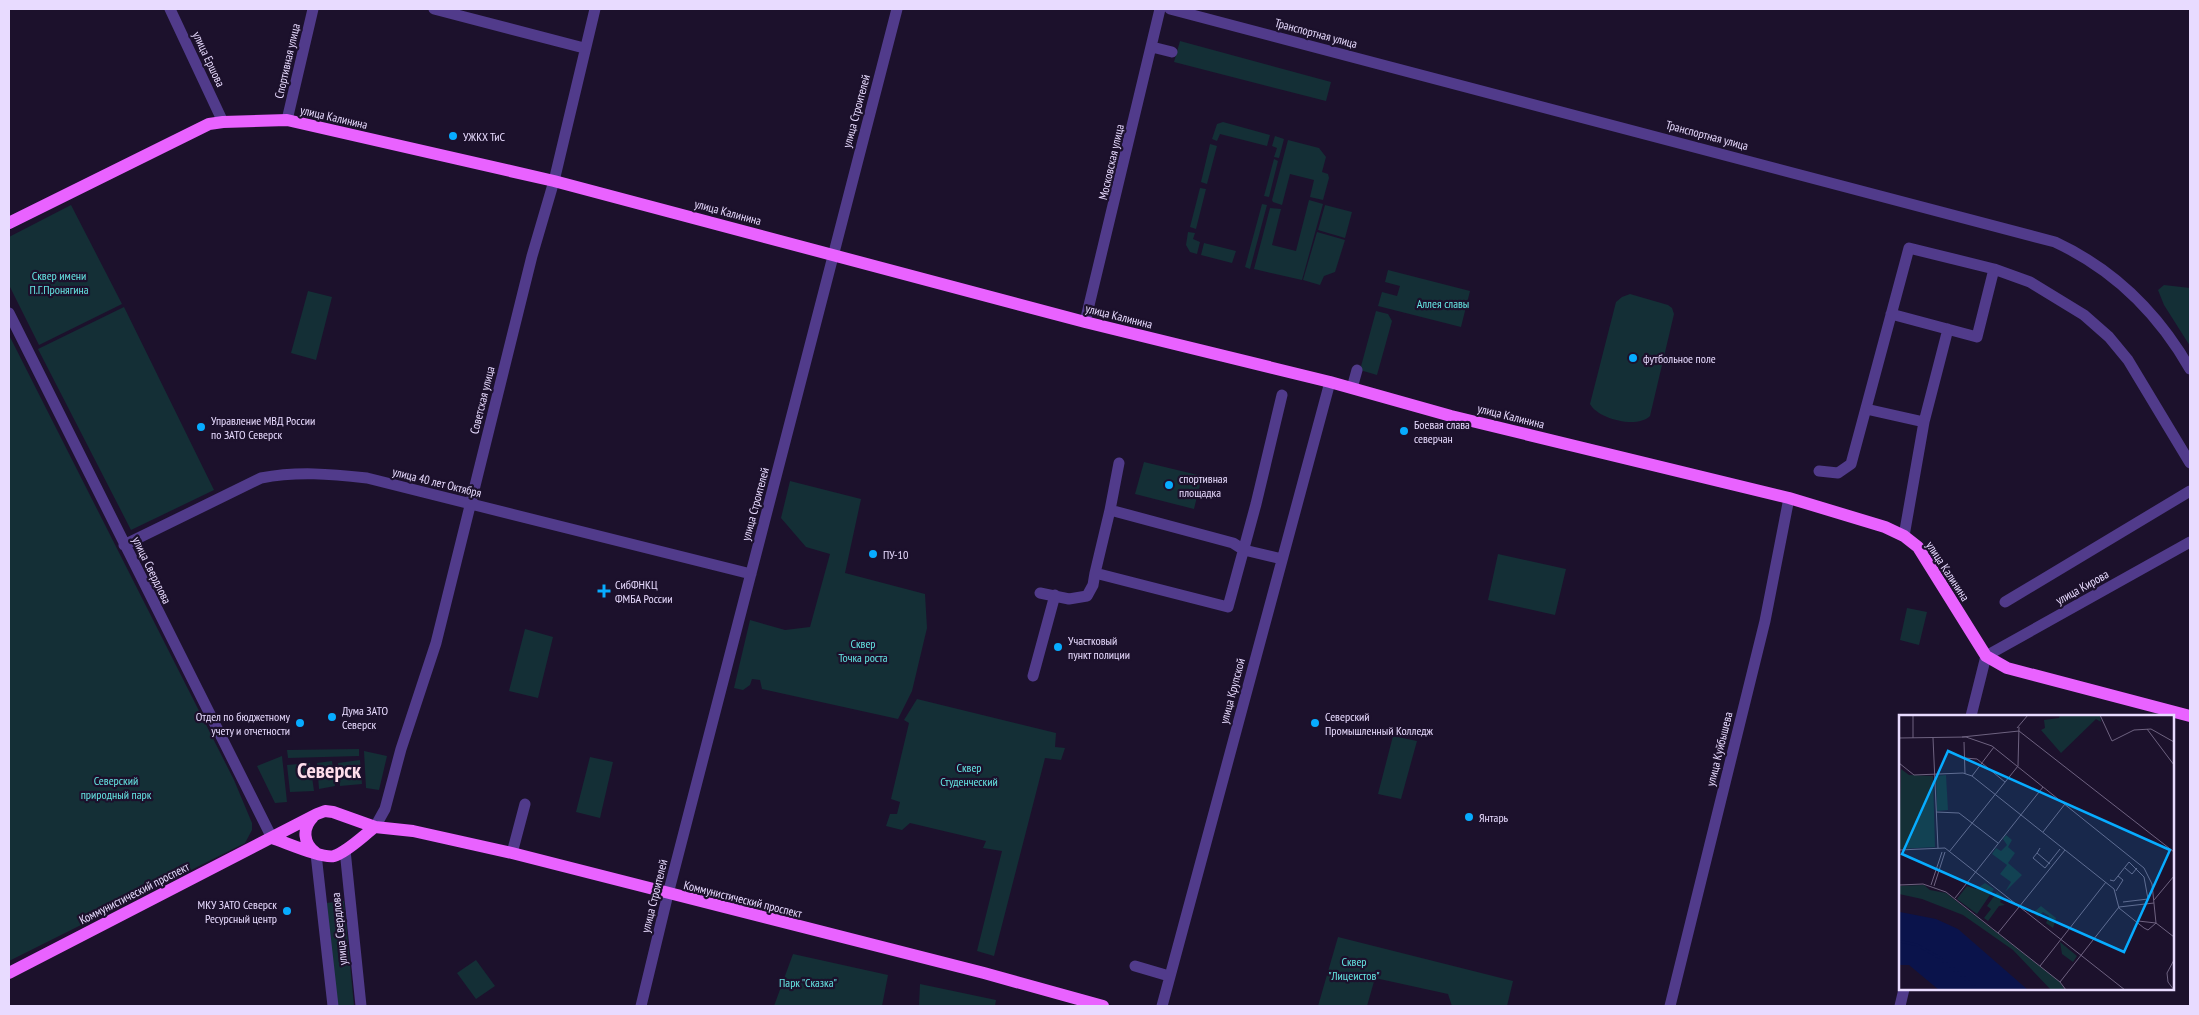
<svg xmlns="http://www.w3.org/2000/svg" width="2199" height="1015" viewBox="0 0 2199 1015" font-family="'PT Sans Narrow',sans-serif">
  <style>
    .green { fill: #142f36 }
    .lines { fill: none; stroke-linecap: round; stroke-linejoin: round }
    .minor { stroke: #513b8b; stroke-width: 11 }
    .major { stroke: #e962ff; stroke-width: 12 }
    .poi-dot { fill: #07acff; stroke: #1c112c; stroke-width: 2 }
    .labels { text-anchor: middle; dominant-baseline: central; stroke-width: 4.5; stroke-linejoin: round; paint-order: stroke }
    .street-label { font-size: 12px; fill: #e8dbff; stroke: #1c112c }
    .poi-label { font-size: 12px; fill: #e8dbff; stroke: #1c112c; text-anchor: start }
    .park-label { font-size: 12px; fill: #64e3e1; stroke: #1c112c }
    .town-label { font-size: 22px; font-weight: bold; fill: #ffddeb; stroke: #1c112c }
    .inset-river { fill: none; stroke: #0a134b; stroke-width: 2.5 }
    .inset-road { fill: none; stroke: #6e6280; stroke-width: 1 }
    .view { fill: #07acff; fill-opacity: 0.15; stroke: #07acff; stroke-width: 2.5 }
    .inset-edge { fill: none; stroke: #e8dbff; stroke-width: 2.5 }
  </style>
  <rect width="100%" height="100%" fill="#1c112c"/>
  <!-- green -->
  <path class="green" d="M1180,41L1331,82L1326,101L1174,62Z
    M1223,122L1270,135L1267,146L1220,134L1217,141L1212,139L1217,124Z
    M1275,136L1284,139L1279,158L1274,157L1277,148L1272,146Z
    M1288,140L1319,148L1326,157L1322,172L1328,174L1329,178L1323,200L1310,197L1314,180L1290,174L1282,205L1273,202L1272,200Z
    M1210,144L1217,146L1207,184L1201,182Z
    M1274,159L1278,161L1269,197L1264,196Z
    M1200,188L1206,189L1196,229L1190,227Z
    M1309,200L1323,204L1302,280L1254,269L1270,208L1281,209L1272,245L1296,251Z
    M1262,204L1267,205L1250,269L1245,267Z
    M71,205L122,304L39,345L9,285V237Z
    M1325,205L1352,212L1345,238L1318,230Z
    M1188,232L1195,233L1193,239L1200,242L1197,254L1190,252L1186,245Z
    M1317,232L1345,240L1335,272L1324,276L1320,285L1303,280Z
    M1204,243L1236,251L1232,263L1201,255Z
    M1388,270L1470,291L1461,327L1378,306L1382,292L1397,296L1400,286L1385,282Z
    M2164,285L2190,288V346L2164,305L2158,290Z
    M308,291L332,297L316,360L291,353Z
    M1630,294L1668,305L1672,308L1674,314L1650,416C1637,429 1598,419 1590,404L1616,302L1622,297Z
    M124,307L214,490L131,530L38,349Z
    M1376,311L1388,314L1392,321L1377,375L1360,370Z
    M9,335L234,780L252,823V830L245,843L9,961Z
    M1144,462L1202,476L1194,509L1135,494Z
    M790,481L861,499L845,573L925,594L927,628L912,691L898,719L762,689L760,680L752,679L750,685L743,690L734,688L750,620L785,630L810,627L830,554L806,547L781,518Z
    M1498,554L1566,569L1555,615L1488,600Z
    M1907,608L1927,612L1919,645L1900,640Z
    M525,629L553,637L538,698L509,691Z
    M917,699L1056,733L1055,747L1065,748L1061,760L1045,758L994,956L977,951L1002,851L983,848L986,841L910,823L902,830L886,826L890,814H897L900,802L891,799L909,723L904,720Z
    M1393,736L1417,741L1401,799L1378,794Z
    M359,749V756L288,758L287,750Z
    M364,751L387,756L379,790L366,788Z
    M282,756L287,802L275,803L257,766Z
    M590,757L613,762L600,818L576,812Z
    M360,760L362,784L340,786L338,763Z
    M332,761L335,786L319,789L317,763Z
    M310,763L314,791L290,792L287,765Z
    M344,901L354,1006H337L326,903Z
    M1338,937L1513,981L1507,1006H1452L1448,994L1375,978L1367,1006H1318Z
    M793,954L888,975L882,1006H774Z
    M476,960L495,986L476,999L457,973Z
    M920,984L996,1000L995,1006H919Z"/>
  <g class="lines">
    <!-- minor -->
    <path class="minor" d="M170,9L223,122
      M434,9L584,48
      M1170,9L2055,242C2113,269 2158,313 2190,369
      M1152,47L1172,52
      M287,120L313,9
      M9,313L272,838
      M1891,314L1977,337L1994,269
      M1085,322L1160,9
      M1352,388L1357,370
      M1866,409L1924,422L1904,536
      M1924,422L1948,329
      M1119,463L1110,510L1233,543L1244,550L1282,559
      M1819,471L1838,473L1851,464L1909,248L1994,269L2030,282L2084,315L2109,337L2128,360L2190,463
      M1110,510L1095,573L1228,607L1256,504L1282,395
      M124,545L261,478C297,471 331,474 367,478L751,574
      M1040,593L1069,599L1087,596L1093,585L1095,573
      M2005,602L2190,491
      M1033,676L1055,595
      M1971,716L1986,656L2190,542
      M375,827L385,809L401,749L436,643L532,256L554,181L595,9
      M345,850L361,1006
      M512,853L525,804
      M316,854L333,1006
      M1135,966L1169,976
      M641,1006L668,894L897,9
      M1162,1006L1330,382
      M1670,1006L1765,621L1789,498
      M1900,1006L1904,989"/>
    <!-- major -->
    <path class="major" d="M9,223L209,124L223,122L287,120L554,181L1085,322L1330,382L1451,416L1789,498L1885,527L1904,536L1918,547L1986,656L2007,668L2190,716
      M313,817C302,828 303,844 316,853
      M272,838C285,842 323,859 334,856C347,852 364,835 375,827
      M9,973L317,814L325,811L333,812L375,827L413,831L512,853L984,973L1103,1006"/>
  </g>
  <!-- markers -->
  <g class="poi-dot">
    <circle cx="453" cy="136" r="5"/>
    <circle cx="1633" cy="358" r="5"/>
    <circle cx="201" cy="427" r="5"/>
    <circle cx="1404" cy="431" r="5"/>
    <circle cx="1169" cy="485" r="5"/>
    <circle cx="873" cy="554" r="5"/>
    <path d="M601.5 583.5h5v5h5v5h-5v5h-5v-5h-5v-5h5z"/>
    <circle cx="1058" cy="647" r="5"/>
    <circle cx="332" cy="717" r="5"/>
    <circle cx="300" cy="723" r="5"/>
    <circle cx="1315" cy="723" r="5"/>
    <circle cx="1469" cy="817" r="5"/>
    <circle cx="287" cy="911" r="5"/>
  </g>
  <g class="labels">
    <!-- street labels -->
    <g class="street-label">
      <text transform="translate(1316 33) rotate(15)">Транспортная улица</text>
      <text transform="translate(209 59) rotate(65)">улица Ершова</text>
      <text transform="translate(287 61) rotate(-77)">Спортивная улица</text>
      <text transform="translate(856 111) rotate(-75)">улица Строителей</text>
      <text transform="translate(334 117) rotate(13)">улица Калинина</text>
      <text transform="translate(1707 135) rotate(15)">Транспортная улица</text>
      <text transform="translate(1111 162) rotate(-77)">Московская улица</text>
      <text transform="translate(728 212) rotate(15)">улица Калинина</text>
      <text transform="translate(1119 316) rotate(14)">улица Калинина</text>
      <text transform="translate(482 400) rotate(-76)">Советская улица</text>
      <text transform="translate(1511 416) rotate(14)">улица Калинина</text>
      <text transform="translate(437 482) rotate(14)">улица 40 лет Октября</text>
      <text transform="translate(755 504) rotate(-75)">улица Строителей</text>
      <text transform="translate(152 570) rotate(64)">улица Свердлова</text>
      <text transform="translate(1948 571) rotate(57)">улица Калинина</text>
      <text transform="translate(2082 587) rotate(-29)">улица Кирова</text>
      <text transform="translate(1232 691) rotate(-75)">улица Крупской</text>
      <text transform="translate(1719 749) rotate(-76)">улица Куйбышева</text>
      <text transform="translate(134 893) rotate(-27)">Коммунистический проспект</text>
      <text transform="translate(654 896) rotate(-76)">улица Строителей</text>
      <text transform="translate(743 899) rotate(14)">Коммунистический проспект</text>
      <text transform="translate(339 929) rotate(-96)">улица Свердлова</text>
    </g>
    <!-- poi labels -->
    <g class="poi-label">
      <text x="463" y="136">УЖКХ ТиС</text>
      <text x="1643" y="358">футбольное поле</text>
      <text x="211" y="420">Управление МВД России<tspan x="211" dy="14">по ЗАТО Северск</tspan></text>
      <text x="1414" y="424">Боевая слава<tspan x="1414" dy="14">северчан</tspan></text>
      <text x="1179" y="478">спортивная<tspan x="1179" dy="14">площадка</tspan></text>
      <text x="883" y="554">ПУ-10</text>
      <text x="615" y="584">СибФНКЦ<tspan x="615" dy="14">ФМБА России</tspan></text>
      <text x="1068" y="640">Участковый<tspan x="1068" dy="14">пункт полиции</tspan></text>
      <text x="342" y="710">Дума ЗАТО<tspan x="342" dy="14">Северск</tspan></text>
      <text x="290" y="716" text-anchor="end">Отдел по бюджетному<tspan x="290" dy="14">учету и отчетности</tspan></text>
      <text x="1325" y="716">Северский<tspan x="1325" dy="14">Промышленный Колледж</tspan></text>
      <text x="1479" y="817">Янтарь</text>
      <text x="277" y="904" text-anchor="end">МКУ ЗАТО Северск<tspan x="277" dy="14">Ресурсный центр</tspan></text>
    </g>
    <!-- park labels -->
    <g class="park-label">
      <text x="59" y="275">Сквер имени<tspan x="59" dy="14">П.Г.Пронягина</tspan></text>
      <text x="1443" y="303">Аллея славы</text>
      <text x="863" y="643">Сквер<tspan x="863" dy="14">Точка роста</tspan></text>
      <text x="969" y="767">Сквер<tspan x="969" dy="14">Студенческий</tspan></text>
      <text x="116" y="780">Северский<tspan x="116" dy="14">природный парк</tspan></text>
      <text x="1354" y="961">Сквер<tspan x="1354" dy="14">"Лицеистов"</tspan></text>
      <text x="808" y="982">Парк "Сказка"</text>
    </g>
    <!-- town labels -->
    <g class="town-label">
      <text x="329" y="770">Северск</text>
    </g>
  </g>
  <!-- overview -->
  <g transform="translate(1899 715)">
    <rect width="275" height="275" fill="#1c112c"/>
    <path d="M161,0H201L202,7L197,4L162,38L142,15L146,13L145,5L160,3ZM2,54L10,60L34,61L36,132L0,134ZM47,60L49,95L38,96L37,61ZM107,120L113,125L109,132L116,138L109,148L123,160L106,177L112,167L101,159L108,150L93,139L97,133L102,136L108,130L104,124ZM86,168L95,174L78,199L58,184L68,171L77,174ZM25,170L31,175L47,178L161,267L166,275H152L114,235L64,200L23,184L0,179V171ZM98,177L104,182L101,187L106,190L100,191L89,206L85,203L92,194L88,191ZM142,191L157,203L154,213L147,208L150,201L144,197L139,202L134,198ZM161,227L178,241L174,247L163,239Z" fill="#142f36"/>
    <path d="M1,197L37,204L59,214L129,275H40L10,250H0Z" fill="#0a134b"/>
    <path class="inset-river" d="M0,226L18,230L41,243L80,275"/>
    <path class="inset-road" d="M201,0L213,26L235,15L252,14L275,27M118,13L129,0M248,14L275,50M120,16L275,137M63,22L120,16M0,23L67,22L93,31L245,153L253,169L257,208M14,23V0M34,23L39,133M65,27L66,59M66,43L78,44L106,67M0,48L15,60L64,58L73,61L215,174L220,193L245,213L249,215L257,208M73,61L95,32M37,97L60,98L99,128M144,117L166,89M141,133L138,138L151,149M0,135L46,133L226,275M50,137L119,51L120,12M138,138L134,143L146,153L161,134M226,153L233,159L238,153M211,165L215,166L230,147L245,162L249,184L224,187M0,170L24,169L47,177L161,267L167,275M32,170L43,137M35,171L46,137M217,176L224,165L219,161M56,183L144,72M255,185L275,161M239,206L257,208L275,222M99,218L166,135M275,245L268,258L269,267L275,275M141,251L207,167M161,267L220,192L255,188"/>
    <path class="view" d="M49,36L271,135L225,237L3,139Z"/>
    <rect width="275" height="275" class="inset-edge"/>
  </g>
  <!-- border -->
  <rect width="2199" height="1015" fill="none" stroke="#e8dbff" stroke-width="20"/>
</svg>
